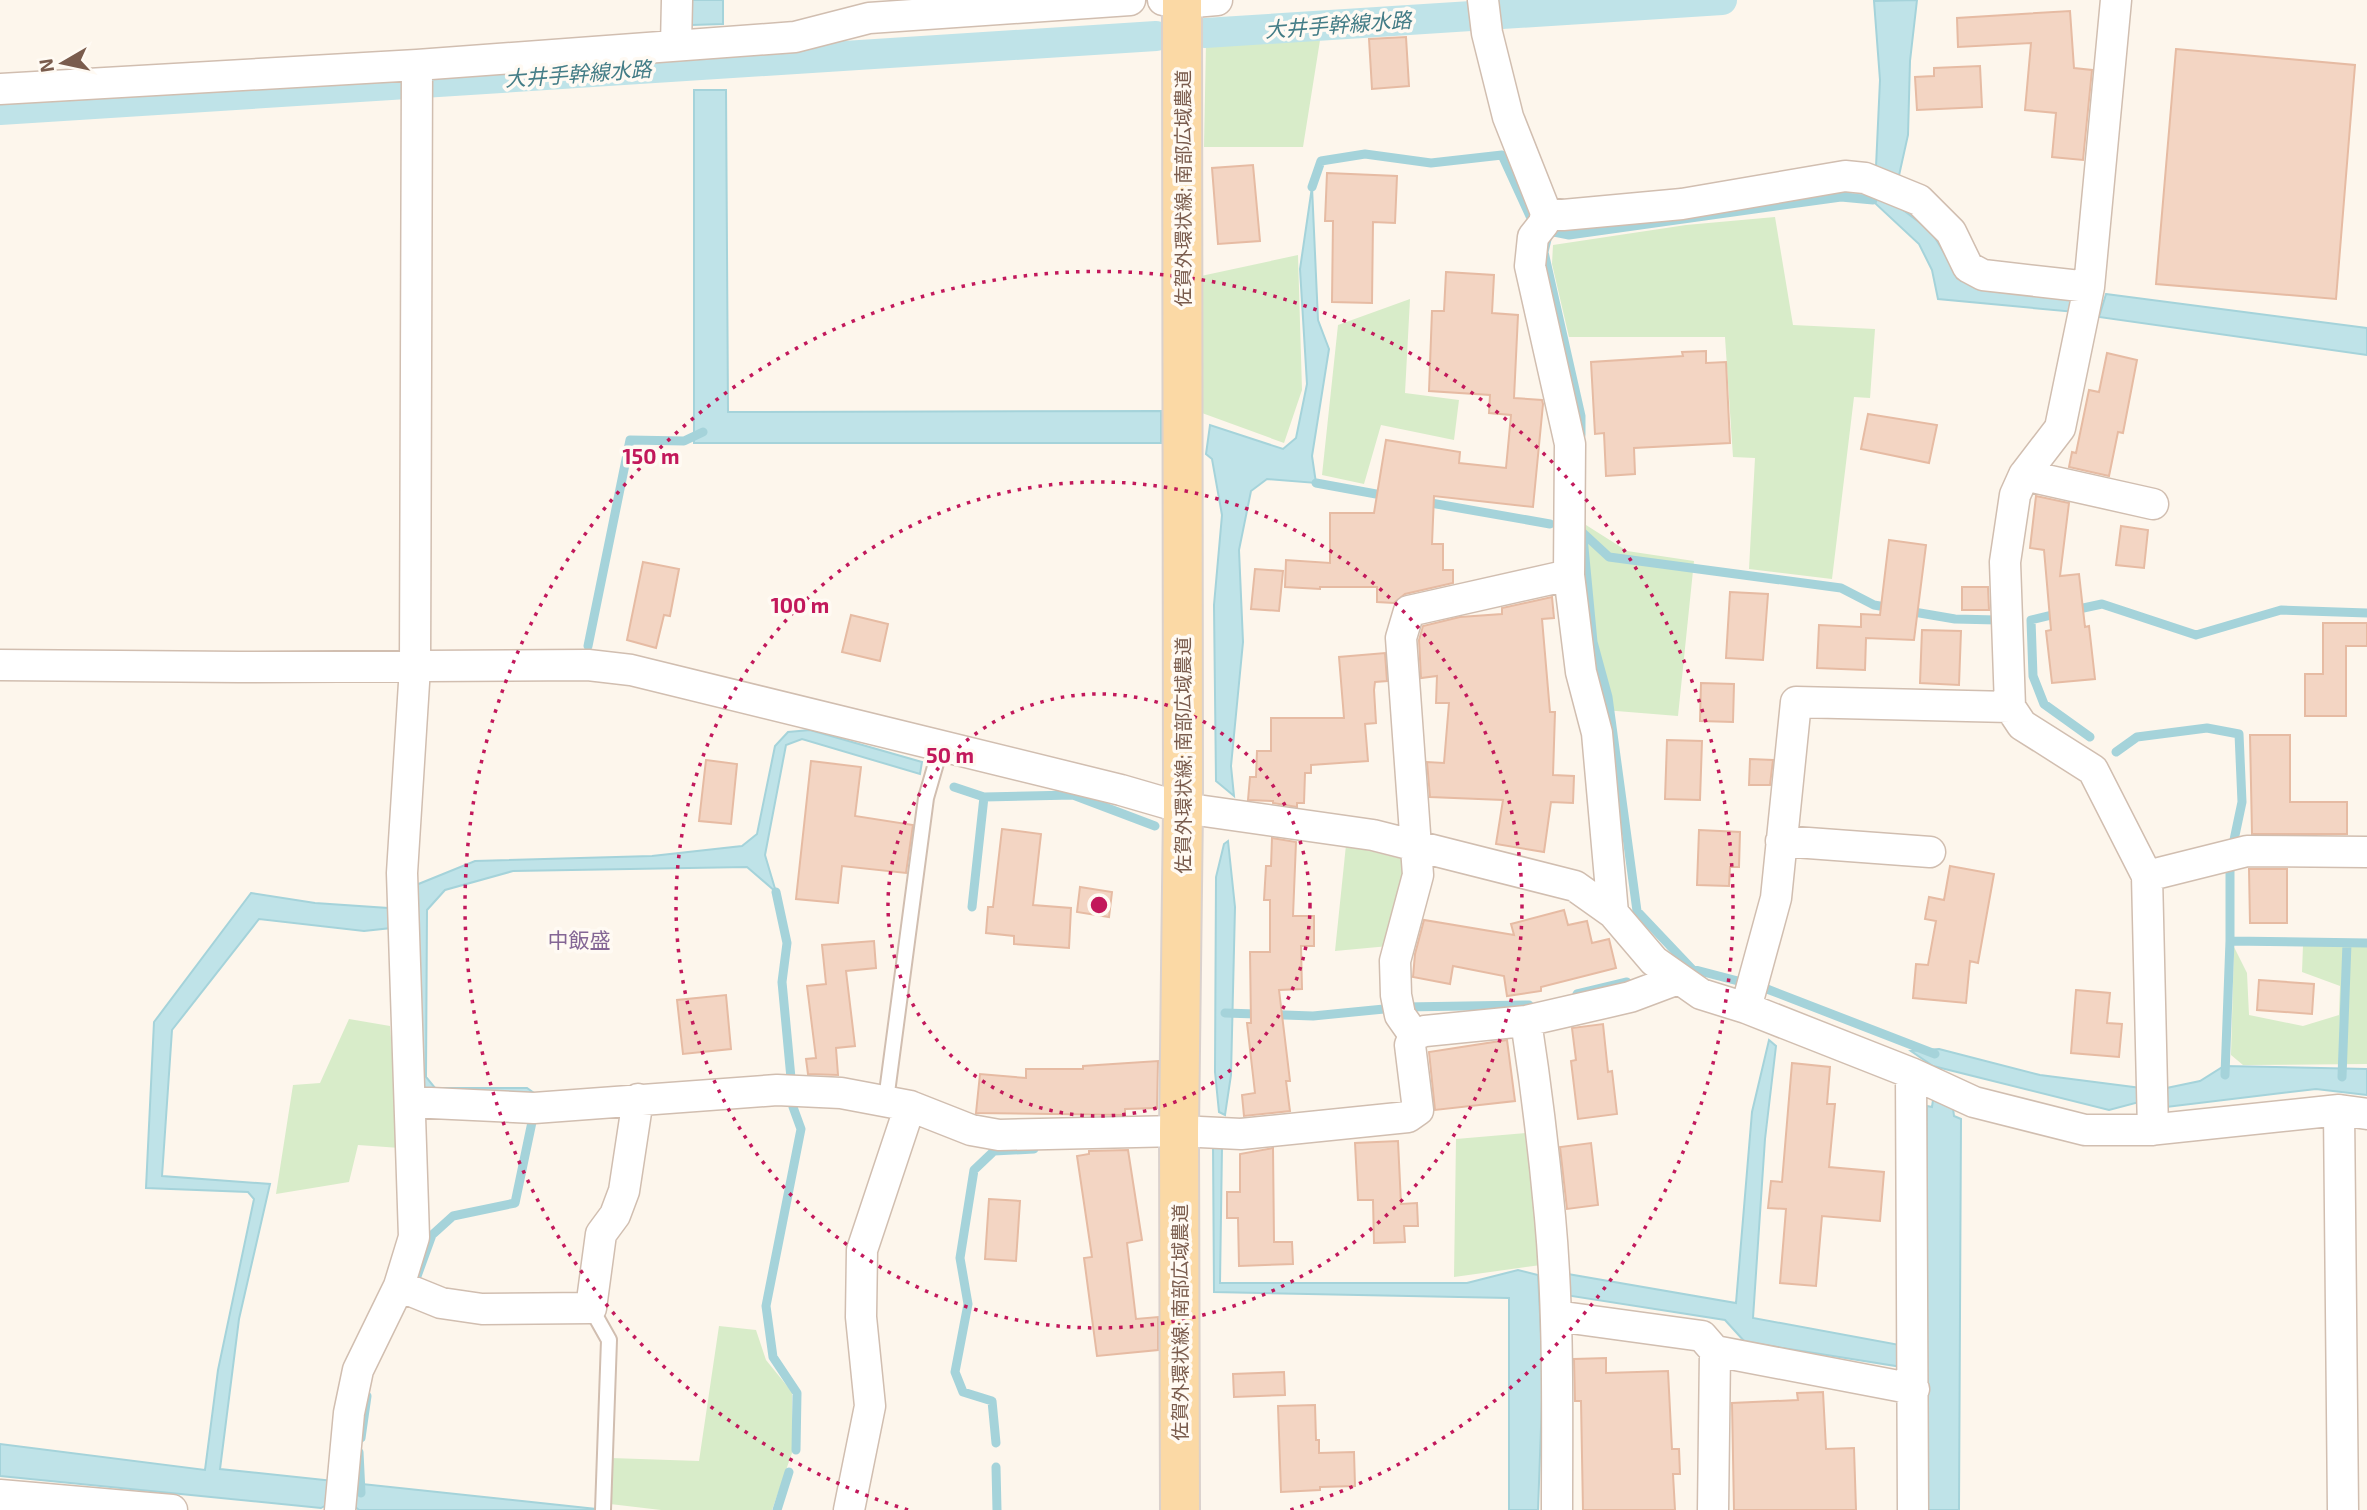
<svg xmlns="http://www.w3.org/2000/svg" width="2367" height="1510" viewBox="0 0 2367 1510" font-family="'Exo 2','Noto Sans JP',sans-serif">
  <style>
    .green { fill: #d8ecc9 }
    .water { fill: #bfe3e8; stroke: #a5d3da; stroke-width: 2 }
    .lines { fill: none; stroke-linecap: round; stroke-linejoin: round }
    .stream { stroke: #a5d3da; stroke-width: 9 }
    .canal { stroke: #bfe3e8; stroke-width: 30 }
    .building { fill: #f3d5c3; stroke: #e6bba3; stroke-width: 2 }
    .lane-casing { stroke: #d1beb0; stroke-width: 18 }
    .street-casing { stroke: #d1beb0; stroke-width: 33 }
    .primary-casing { stroke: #dad1cd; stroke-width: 42 }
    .lane { stroke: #fff; stroke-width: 14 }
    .street { stroke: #fff; stroke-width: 30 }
    .primary { stroke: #fbd9a5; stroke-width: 38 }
    .ring { fill: none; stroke: #c2185b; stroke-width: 3.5; stroke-dasharray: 3.5 7 }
    .labels { text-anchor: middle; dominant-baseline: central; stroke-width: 7; stroke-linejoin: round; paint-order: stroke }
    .street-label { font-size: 19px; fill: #7a5c4d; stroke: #fffaf3 }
    .water-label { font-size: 21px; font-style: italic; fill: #437c86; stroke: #fffaf3 }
    .neighbourhood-label { font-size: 21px; fill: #846695; stroke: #fffaf3 }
    .centre { fill: #c2185b; stroke: #fffaf3; stroke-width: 3.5 }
    .ring-label { font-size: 21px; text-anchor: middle; font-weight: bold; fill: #c2185b; stroke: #fffaf3; stroke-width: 7; stroke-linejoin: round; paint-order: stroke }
  </style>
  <rect width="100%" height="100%" fill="#fdf6ec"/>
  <!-- green -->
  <path class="green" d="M1321,34L1303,147H1204L1206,43Z
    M1775,217L1793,325L1875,329L1870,398L1854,397L1832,579L1749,569L1755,458L1733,457L1725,337H1569L1552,264L1553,245L1686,225Z
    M1298,255L1302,390L1284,443L1202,413L1201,276Z
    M1410,299L1405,393L1459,400L1454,440L1381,425L1364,484L1322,475L1338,325Z
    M1586,525L1627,551L1694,561L1678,716L1604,710L1577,555Z
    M1346,845L1410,861L1389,946L1335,951Z
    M2303,945L2367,946V1064L2243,1065L2231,1055L2234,947L2247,973L2249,1015L2303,1026L2339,1015L2340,986L2302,972Z
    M349,1019L390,1026L400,1148L358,1145L349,1182L276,1194L293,1085L320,1083Z
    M1527,1133L1541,1265L1454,1277L1456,1139Z
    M719,1326L756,1330L766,1360L792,1392V1453L772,1510H661L610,1504L611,1458L699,1461Z"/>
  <!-- water -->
  <path class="water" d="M692,0H723V24L692,25Z
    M1917,0L1910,61L1908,135L1898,180L1876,167L1880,80L1874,1Z
    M694,90H726L728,412L1161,411V443H694Z
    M1848,186L1891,201L1931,231L1961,281L2077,294L2075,312L1938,299L1932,270L1919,244L1875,203L1838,190Z
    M1312,187L1318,320L1329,349L1312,456L1316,483L1267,479L1251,491L1239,550L1243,642L1231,766L1234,796L1216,781L1214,605L1222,515L1212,459L1206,454L1210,425L1283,449L1296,438L1307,384L1300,269Z
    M2106,294L2367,328V355L2099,317Z
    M810,730L922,762L920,774L802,739L786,745L765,855L776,892L747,867L513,871L445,890L427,910L426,1077L435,1088H527L534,1093L528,1097H433L420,1082L416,885L475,861L652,856L742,846L757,834L775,746L788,732Z
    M1228,841L1235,907L1231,1075L1225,1115L1219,1112L1215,1072L1216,877L1224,844Z
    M251,893L315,903L388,908L391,928L364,931L259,919L172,1030L162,1176L270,1184L239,1319L220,1469L606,1510H359C350,1501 332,1501 321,1508L0,1476V1444L205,1470L218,1370L254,1199L248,1192L146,1188L154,1022Z
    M1769,1040L1776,1046L1765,1139L1753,1318L1905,1346L1902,1367L1745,1342L1725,1320L1565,1295L1562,1273L1736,1303L1752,1112Z
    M1939,1049L2040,1075L2157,1090L2200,1081L2224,1066L2367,1069V1095L2316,1089L2166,1107L2139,1102L2109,1110L1933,1066L1911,1051Z
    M1933,1100L1953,1108L1954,1116L1961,1119L1959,1510H1927V1106L1932,1107Z
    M1213,1144L1222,1147L1220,1283H1467L1518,1270L1538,1275L1543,1373L1538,1510H1509V1298L1214,1292Z"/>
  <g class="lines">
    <!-- stream -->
    <path class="stream" d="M1312,187L1321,161L1365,154L1431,163L1502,155L1530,216
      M1581,435V416L1544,252L1549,231L1569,235L1841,197L1873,200
      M1316,483L1387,496
      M1425,502L1550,524
      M1583,533L1609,557L1841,588L1874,605L1891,608
      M1583,537L1593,642L1608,697L1637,911L1692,969L1738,981
      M2074,610L2102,604L2196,635L2281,610L2367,613
      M1908,611L1955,619L1997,620
      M2060,613L2031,620L2033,676L2044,704L2090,737
      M588,646L630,440L684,441L703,432
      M2116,752L2137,737L2207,728L2239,734L2242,802L2234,840
      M954,787L984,797L1073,795L1155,826
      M776,892L787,943L782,982L791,1078
      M972,907L984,797
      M2230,941L2367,943
      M1767,989L1935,1054
      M1577,994L1627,982
      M1405,1007L1529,1005
      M1225,1013L1313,1016L1384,1009
      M2225,1075L2230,941V870
      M2342,1077L2347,943
      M793,1107L801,1129L766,1306L773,1357L797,1393L796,1450
      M416,1279L432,1235L453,1216L515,1203L532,1122
      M361,1438L367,1396
      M996,1443L992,1401L963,1392L955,1372L968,1304L960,1258L974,1170L994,1151L1034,1149
      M359,1452L361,1493
      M996,1467L997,1510
      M777,1510L789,1472"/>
    <!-- canal -->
    <path class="canal" d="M1205,33L1722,0
      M0,110L1156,36"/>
  </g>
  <!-- building -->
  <path class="building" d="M2070,11L2074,68L2092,70L2083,160L2052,157L2056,113L2025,110L2031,43L1958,47L1957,18Z
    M1406,37L1409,86L1372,89L1369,39Z
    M2176,49L2355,65L2336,299L2156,284Z
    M1980,66L1982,107L1917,110L1915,77L1934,76V68Z
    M1253,165L1260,241L1218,244L1212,168Z
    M1327,173L1397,176L1395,223L1373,222L1372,303L1332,302L1333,221H1325Z
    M1446,272L1494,275L1492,313L1518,315L1514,398L1542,400L1543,404L1533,507L1434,496L1432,544H1443V570H1453V583L1405,594L1394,603L1377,602V587H1320V589L1285,587L1286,560L1330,563V513H1374L1386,440L1460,452L1459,463L1506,468L1511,415L1489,413L1490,395L1429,391L1432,311H1444Z
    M1706,351V363L1726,362L1730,443L1634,448L1635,474L1606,476L1604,433L1595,434L1591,362L1683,356L1682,352Z
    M2107,353L2137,360L2123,433L2118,432L2109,476L2069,467L2072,452L2076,453L2089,390L2099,392Z
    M1868,414L1937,425L1929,463L1861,449Z
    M2036,496L2069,503L2060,576L2079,574L2085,627L2089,626L2095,679L2052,683L2046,631L2051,630L2044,550L2030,548Z
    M2121,526L2148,530L2144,568L2116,565Z
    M1889,540L1926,545L1914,640L1866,638L1865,670L1817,668L1819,625L1861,627V614L1880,615Z
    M643,562L679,569L670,616L664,615L656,648L627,640Z
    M1255,569L1283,571L1279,611L1251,609Z
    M1962,587H1988L1989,610H1962Z
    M1730,592L1768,594L1763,660L1726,658Z
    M1552,597L1554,618L1542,619L1550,712H1555L1553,775L1574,776L1573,803L1551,802L1544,852L1496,844L1503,800L1430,797L1427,762L1444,763L1449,703H1436L1437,676L1421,678L1419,640L1423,626L1460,617L1502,614V608Z
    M851,615L888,624L880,661L842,652Z
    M2323,623H2367V646H2346V716H2305V674H2323Z
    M1922,630L1961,631L1959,685L1920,683Z
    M1385,653L1387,681L1375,682L1374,690L1376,723L1365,724L1368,761L1311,765V773H1305L1304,803H1297V807L1273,803V801L1248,800L1250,777H1256L1257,751H1271V718H1344L1339,657Z
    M1701,683L1734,684L1733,722L1700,721Z
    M2250,735H2290V802H2347V834H2252Z
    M1667,740L1702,741L1700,800L1665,799Z
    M1750,759L1773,760L1770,785H1749Z
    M706,760L737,764L731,824L699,821Z
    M811,761L861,767L855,816L913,825L906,873L842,866L838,903L796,899Z
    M1002,829L1041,834L1033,905L1071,908L1069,948L1014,944V936L986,933L988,907H993Z
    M1699,830L1740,832L1739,867H1730L1729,886L1697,885Z
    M1272,838L1296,842L1293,916H1314V946H1301L1302,989L1279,990L1290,1081H1286L1290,1111L1244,1116L1242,1095L1255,1093L1247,1023H1251L1250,952H1270V900H1264L1266,866H1271Z
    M1950,866L1994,874L1978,963L1970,961L1966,1003L1913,998L1916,964L1928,965L1936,921L1925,919L1929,897L1944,900Z
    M2249,869H2287V923H2250Z
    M1080,887L1112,892L1109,917L1077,912Z
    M1564,910L1568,925L1587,921L1592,943L1609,939L1616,968L1541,987V991L1507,996L1504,976L1453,966L1450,984L1413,977L1415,954L1424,920L1514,935L1511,924Z
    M874,941L876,968L846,971L855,1046L836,1048L838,1075L808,1074L806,1059L816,1058L807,986L826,984L822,945Z
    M2259,980L2314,984L2312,1014L2257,1010Z
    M2076,990L2110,993L2107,1023L2122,1024L2119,1057L2071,1053Z
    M726,995L731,1049L683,1054L677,1000Z
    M1603,1024L1608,1072L1612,1071L1617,1114L1578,1119L1571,1061L1576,1060L1572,1028Z
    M1507,1040L1515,1101L1435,1110L1429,1052Z
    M1158,1061L1157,1108L1125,1109V1115L976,1113L980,1074L1026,1078V1069H1083V1066Z
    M1792,1063L1830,1067L1827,1104H1835L1829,1167L1884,1172L1880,1221L1822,1216L1816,1286L1780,1283L1786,1209L1768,1208L1771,1181L1782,1182Z
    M1398,1141L1401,1204L1417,1203L1418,1226H1404L1405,1242L1374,1243L1373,1200H1358L1355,1143Z
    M1591,1143L1598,1205L1567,1209L1560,1147Z
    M1273,1148L1274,1242H1292L1293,1264L1239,1266L1238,1218H1227V1192H1240V1154Z
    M1128,1150L1142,1240L1127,1243L1136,1319L1158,1317V1350L1097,1356L1084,1258L1092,1257L1077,1156L1089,1154V1151Z
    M989,1199L1020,1201L1016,1261L985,1259Z
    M1606,1358V1373L1668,1371L1672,1449H1679L1680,1474H1673L1675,1510H1583L1581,1401H1575L1574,1359Z
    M1284,1372L1285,1395L1234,1397L1233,1374Z
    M1823,1392L1826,1449L1854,1448L1856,1510H1734L1732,1403L1798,1400L1797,1393Z
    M1315,1405L1316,1440H1319V1453L1354,1452L1355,1486L1320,1487V1490L1281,1492L1278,1406Z"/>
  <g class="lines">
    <!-- lane casing -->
    <g class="lane-casing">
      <path id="lane" d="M886,1100L926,798L941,746
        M591,1308L609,1340L603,1510"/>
    </g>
    <!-- street casing -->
    <g class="street-casing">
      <path id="street" d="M1163,0L1182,3L1217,0
        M1483,0L1487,33L1508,117L1546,213L1544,223L1533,237L1530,266L1570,444L1569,575L1581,672L1597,733L1613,913
        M2116,0L2089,287L2060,428L2024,475L2015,495L2005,562L2010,707L2022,725L2093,770L2147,876L2153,1130
        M676,45L677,0
        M0,89L417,65L795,37L869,18L1130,0
        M1546,213L1563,215L1682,204L1845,176L1865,178L1919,200L1951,232L1968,267L1983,275L2089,287
        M2024,475L2153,504
        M0,665L239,667L588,665L631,670L1121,790L1183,808L1373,835L1575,886L1613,913L1654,961L1701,994L1746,1008L1911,1073L1974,1102L2085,1130H2149L2339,1110L2367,1114
        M1781,841L1930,852
        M2147,876L2247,851L2367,852
        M1746,1008L1776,898L1796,702L2010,707
        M1526,1021C1536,1086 1544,1152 1550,1217C1559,1314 1557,1412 1557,1510
        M1414,1035L1400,1015L1396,995L1395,961L1418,875L1401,638L1409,611L1569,575
        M1911,1073L1913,1510
        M410,1102L534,1108L777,1090L841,1093L910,1106L971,1130L999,1135L1179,1131L1241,1134L1408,1117L1418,1110L1410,1045L1414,1035L1425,1031L1526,1021L1630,997L1678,979
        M2339,1110L2343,1510
        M399,1286L441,1303L482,1309L591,1308L601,1234L615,1215L624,1191L638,1099
        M1556,1316L1702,1336L1715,1351L1914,1389
        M0,1495L172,1510
        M340,1510L349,1413L358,1370L399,1286L414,1237L402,873L415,667L417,65
        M849,1510L870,1406L861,1317L862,1250L910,1106
        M1713,1510L1715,1351"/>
    </g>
    <!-- primary casing -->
    <g class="primary-casing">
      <path id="primary" d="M1180,1510L1179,1131L1183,808L1182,0"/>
    </g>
    <!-- lane -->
    <use href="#lane" class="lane"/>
    <!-- street -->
    <use href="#street" class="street"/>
    <!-- primary -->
    <use href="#primary" class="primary"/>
  </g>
  <!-- distance rings -->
  <g class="ring">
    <circle cx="1099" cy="905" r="211"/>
    <circle cx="1099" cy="905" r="423"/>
    <path d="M908 1510A634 634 0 1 1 1290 1510"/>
  </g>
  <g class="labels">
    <!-- street labels -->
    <g class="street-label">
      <text transform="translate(1182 188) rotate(-90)">佐賀外環状線; 南部広域農道</text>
      <text transform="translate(1182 755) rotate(-90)">佐賀外環状線; 南部広域農道</text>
      <text transform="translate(1179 1322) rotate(-90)">佐賀外環状線; 南部広域農道</text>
    </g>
    <!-- water labels -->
    <g class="water-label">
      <text transform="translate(1338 24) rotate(-4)">大井手幹線水路</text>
      <text transform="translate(578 73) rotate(-4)">大井手幹線水路</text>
    </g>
    <!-- neighbourhood labels -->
    <g class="neighbourhood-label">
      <text x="579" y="939">中飯盛</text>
    </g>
  </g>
  <circle cx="1099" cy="905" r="10" class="centre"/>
  <g class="ring-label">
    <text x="651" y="464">150 m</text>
    <text x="800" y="613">100 m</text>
    <text x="950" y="763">50 m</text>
  </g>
  <!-- north arrow -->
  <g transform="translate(63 63) rotate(261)" stroke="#fffaf3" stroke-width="5" paint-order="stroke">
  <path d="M0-5L12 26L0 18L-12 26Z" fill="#7a5c4d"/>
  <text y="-10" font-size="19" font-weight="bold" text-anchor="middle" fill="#7a5c4d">N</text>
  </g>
</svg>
